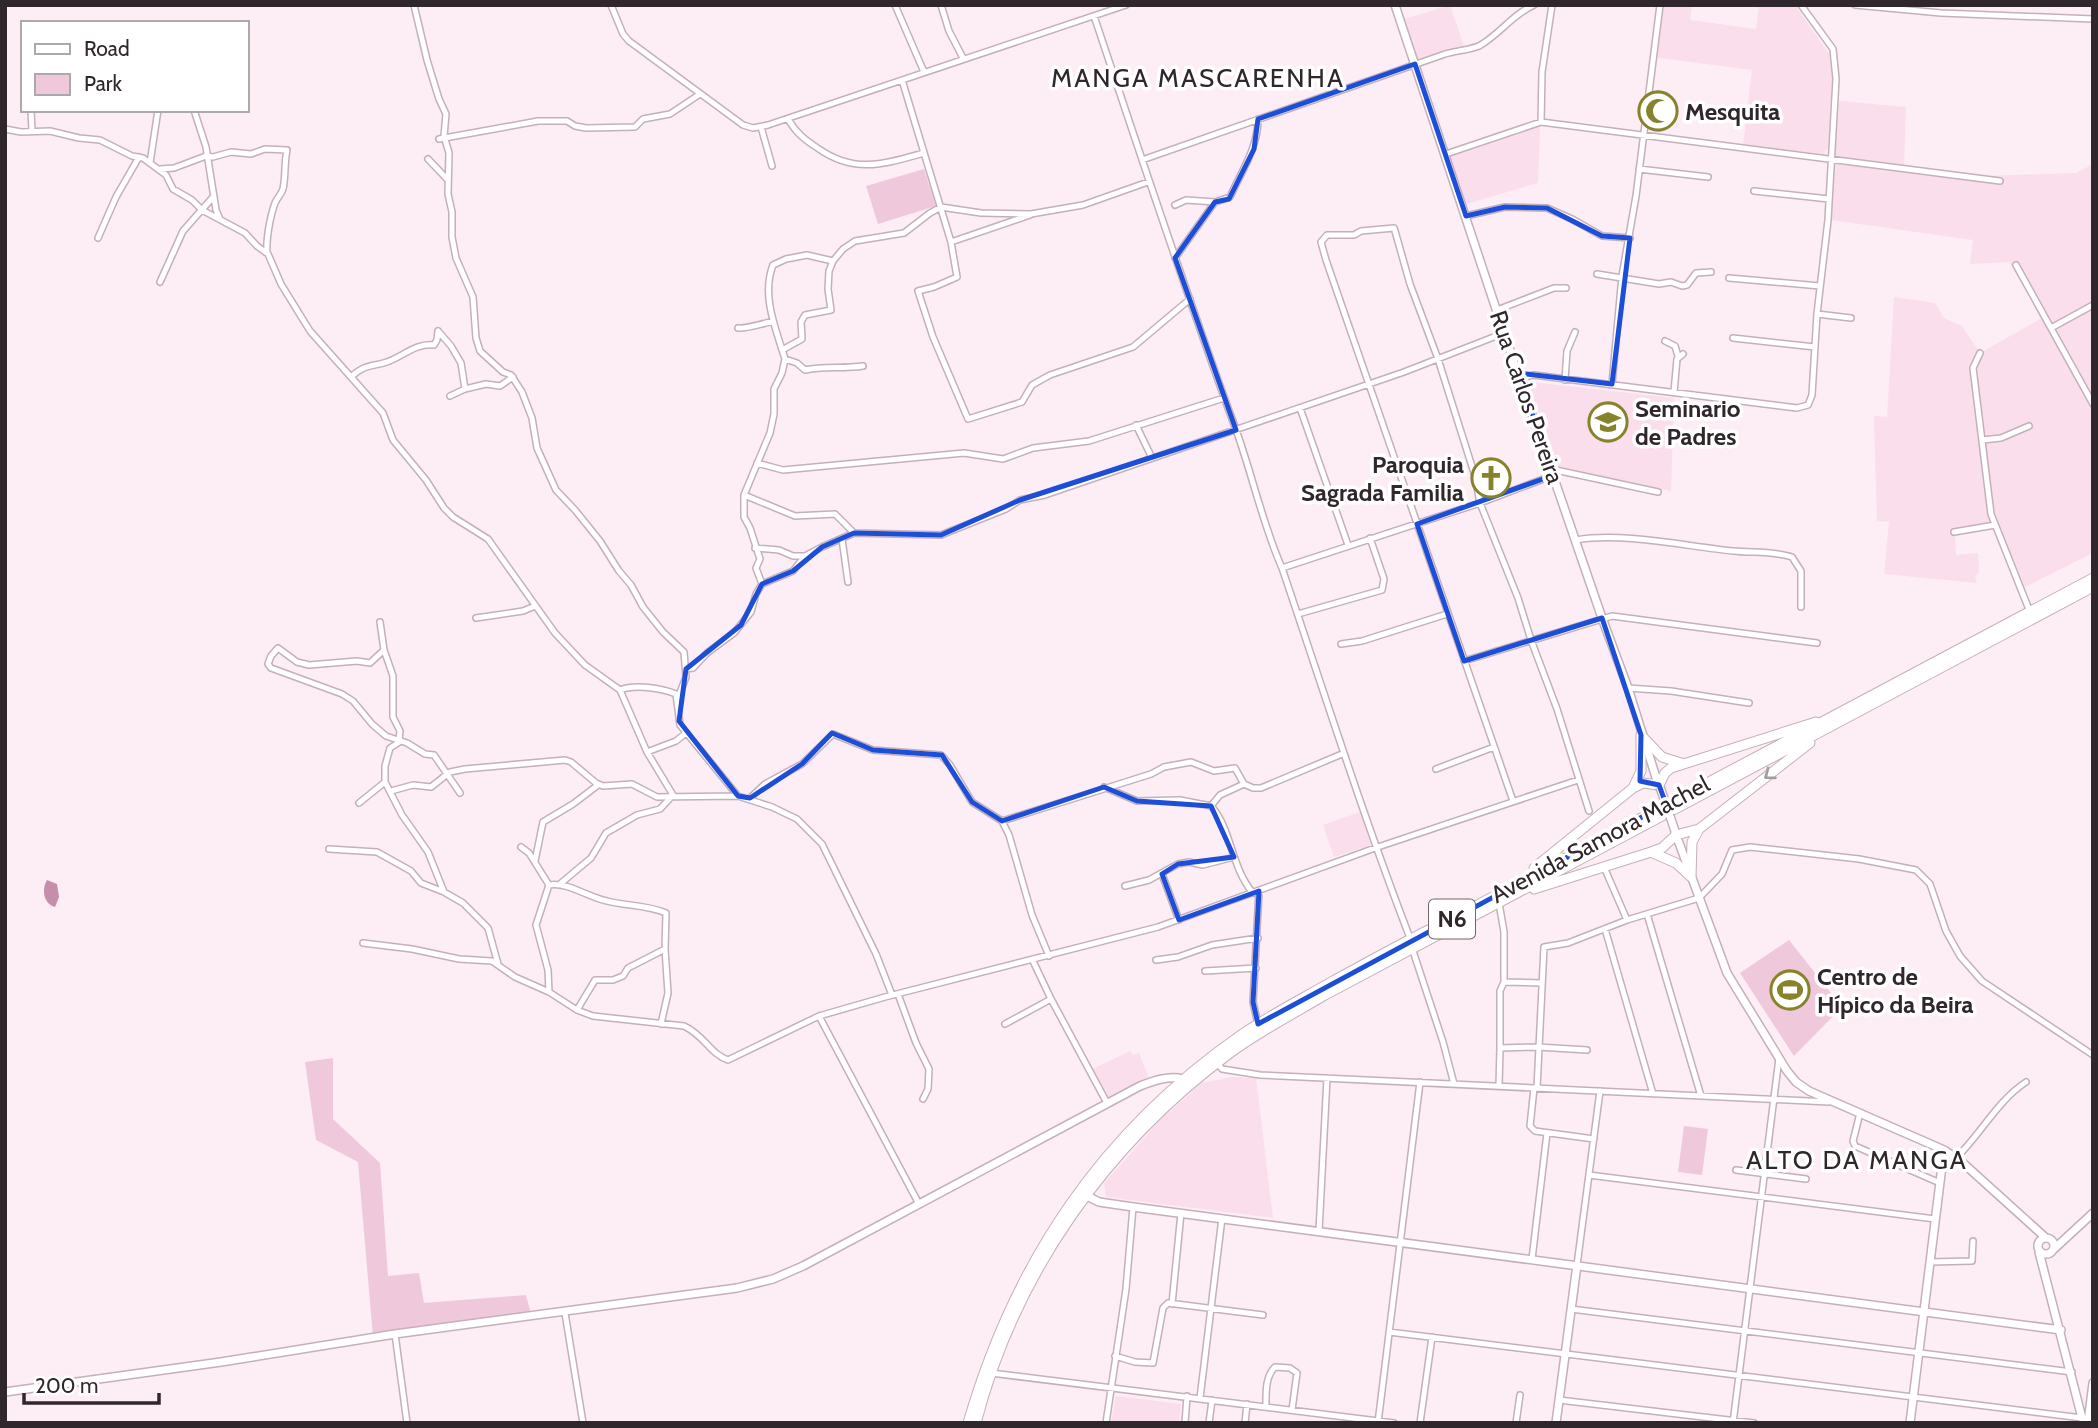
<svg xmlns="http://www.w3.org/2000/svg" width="2098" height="1428" viewBox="0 0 2098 1428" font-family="Cabin,sans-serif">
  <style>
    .built { fill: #fadeec }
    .green { fill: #efc8dc }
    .water { fill: #c78eac }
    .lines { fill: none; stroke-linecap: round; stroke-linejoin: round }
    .street-casing { stroke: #c4b0ba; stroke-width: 8 }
    .secondary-casing { stroke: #c4b0ba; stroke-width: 10 }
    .highway-casing { stroke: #c4b0ba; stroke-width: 11 }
    .street { stroke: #fff; stroke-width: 5 }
    .secondary { stroke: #fff; stroke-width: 7 }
    .highway { stroke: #fff; stroke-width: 9 }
    .secondary-bridge-casing { stroke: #c4b0ba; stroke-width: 10; stroke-linecap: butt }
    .secondary-bridge { stroke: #fff; stroke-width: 7 }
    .oneway { stroke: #a19ea0 }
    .marked { fill: none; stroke: #1d4ed8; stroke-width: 5; stroke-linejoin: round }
    .labels { text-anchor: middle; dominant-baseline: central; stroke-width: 7; stroke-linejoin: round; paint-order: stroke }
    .shield { fill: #fff; stroke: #6d686b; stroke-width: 2 }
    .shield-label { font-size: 23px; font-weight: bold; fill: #2f272b }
    .poi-label { font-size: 24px; font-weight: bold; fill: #2f272b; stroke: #fff; text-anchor: start }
    .street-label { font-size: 24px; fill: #2f272b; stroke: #fff }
    .neighbourhood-label { font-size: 26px; letter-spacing: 2px; fill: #2f272b; stroke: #fff }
  </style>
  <rect width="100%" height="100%" fill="#fdedf5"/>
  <!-- built -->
  <path class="built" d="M1450,5L1464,46L1418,62L1405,19Z
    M1660,5H1692L1690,20L1756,29L1759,5H1795L1829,54L1832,79L1828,148L1823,154L1743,145L1752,70L1651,57Z
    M1839,101L1906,107L1904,167L1983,176L2076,173L2093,164V553L2025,587L1997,524L1955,530L1956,555L1978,553L1979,573L1975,576L1977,583L1884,574L1889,522L1877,521L1874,416L1887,417L1894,297L1935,303L1944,318L1962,326L1980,353L2042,318L2009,262L1970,264L1973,240L1831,220Z
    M1539,125L1540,133L1538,183L1463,205L1447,155Z
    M1531,382L1674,398L1671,491L1560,469L1529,387Z
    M1360,812L1371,845L1334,857L1323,825Z
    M1130,1051L1133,1055L1139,1053L1149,1078L1106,1099L1093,1069Z
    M1232,1077L1256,1078L1273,1218L1106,1197L1104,1183L1159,1121L1202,1083Z
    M1116,1396L1181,1404L1179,1423H1111Z"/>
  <!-- green -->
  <path class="green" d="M924,169L936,206L878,224L866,186Z
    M1789,940L1842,1007L1794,1056L1740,973Z
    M333,1058V1119L380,1163L388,1276L419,1273L424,1303L526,1295L531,1314L373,1337L358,1162L316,1140L305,1062Z
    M1684,1126L1708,1129L1702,1175L1678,1172Z"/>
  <!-- water -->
  <path class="water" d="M47,880L57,884L59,897L55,907C44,904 41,890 47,880Z"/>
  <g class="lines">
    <!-- street casing -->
    <g class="street-casing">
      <path id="street" d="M414,5L427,60L439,99L446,114L444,136L449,153L448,194L452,212V237L456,258L473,297L476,338L480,351L503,372L511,375L522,392L532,418L537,448L556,490L575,510L600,541L619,571L631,585L643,607L663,632L684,652L686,677L678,698
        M611,5L623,34L629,41L743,125L753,128L768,125L1126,5
        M895,5L924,72
        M941,5L949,31L963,58
        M1855,5L1941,13L2093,19
        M1094,16C1140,153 1185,291 1235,427C1252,473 1262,523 1282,568C1324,692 1363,816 1410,938
        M902,80L951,242L1030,215
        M31,110L32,131
        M194,110L206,147L216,210L220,219
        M788,119C796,133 805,140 819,149C855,174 884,164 924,153
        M1541,122L1542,72L1552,5
        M761,127L772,166
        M5,129L21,132L50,131L79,138L100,140L132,156L143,158L166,175L173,189L192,200L202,210L245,233L257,246L268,254L281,284L310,331L383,413L393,440L426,480L444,508L453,517L488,539L555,633L585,665L620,690L647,752L673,795
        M439,139L538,121H567L575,126L586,128L635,127L643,119L670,114L700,94
        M1446,154L1541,122L2000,181
        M428,159L447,179
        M1142,160L1445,54C1455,51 1469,50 1479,46C1499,35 1513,14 1534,5
        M150,163L158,110
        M160,169L174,168L206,156L213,157L231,152L251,154L265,149L287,150C284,163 286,175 283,189C281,195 277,198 275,203C270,217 266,239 267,253
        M1639,169L1708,177
        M1754,191L1829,199
        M1215,202L1230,197C1241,172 1258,148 1258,119
        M1466,216L1505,207L1547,208L1572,219L1602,236L1630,238
        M98,238L116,197L139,157
        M951,242L957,277L934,287L918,291L933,337L968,419L1022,402L1032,385L1050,375L1133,347L1190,299
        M1175,258L1215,202L1186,200L1175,205
        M2016,265L2093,404
        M1597,274L1659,284L1671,282L1682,286L1687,285L1696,273L1711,272
        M1729,278L1820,286
        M160,282L183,231L214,196
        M1497,310L1554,288H1566
        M1817,314L1851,318
        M738,328C744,329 766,323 773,321
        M2051,328L2093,305
        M438,331L451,346L461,363L465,389
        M1733,338L1815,347
        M1665,341L1675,346L1678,356
        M782,350L802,339L801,322L805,315L831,310L828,289L829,271L833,261L843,249L855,241L904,233L930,213L941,207L981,213L1031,214L1083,205L1148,182
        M1980,353L1973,368L1991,514L2030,612
        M785,359L797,363L805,370C824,366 843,369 863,366
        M351,377C365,364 371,367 387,362C404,356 415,343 434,345L437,340L438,331
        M1520,378L1534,375L1797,408L1808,405L1812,395L1817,314L1828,220L1836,79L1833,49L1801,5
        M1565,380L1567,351L1575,332
        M1612,384L1622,276L1636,196L1660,5
        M1674,392L1677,359L1683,354
        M450,396L465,389L486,384L500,386L513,377
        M1300,408L1348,545
        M1136,425L1152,458
        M1982,440L2001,438L2029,426
        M757,463L783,470L964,453L1003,459L1033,448L1089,441L1224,398
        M1551,469L1658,492
        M744,495L795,516L835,514L854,533
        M1954,532L1995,525
        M842,539L848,582
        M1576,540C1623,532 1684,546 1733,551C1752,553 1774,551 1792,557L1801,571V607
        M755,548L779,550L793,556H805
        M1282,568L1480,503L1554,475
        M762,584L756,568L760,559L750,528L744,517V495L770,433L774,414V389L782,373L785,359C776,329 761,296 773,265L786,259L807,255L833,261
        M1298,614L1382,590L1384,579L1370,538
        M476,618L523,611L535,606
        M380,622L384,650L393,676V717L400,731L399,740
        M1341,644L1362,641L1447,614
        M384,650L370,663L357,661L309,665L297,662L278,648L271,656L268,664L271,668L342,694L353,701L372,724L386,736L407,743L425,754L434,755L460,793
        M1464,661L1612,616L1817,643
        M686,669L693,668L707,653L734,633L751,612L756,594L762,584L793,571L805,556L822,547L854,533L941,535L1006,509L1020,500L1045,495L1404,372L1504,333
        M1628,688L1671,691L1749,703
        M620,690C635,684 661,688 676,694L680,725L738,796
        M401,741L390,748L385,766V782L402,815L428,852L444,892
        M647,752L676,741L686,733
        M1436,769L1494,747
        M1104,787L1137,801L1180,800L1211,806C1232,829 1231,868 1253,893
        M391,791L413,785L431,787L450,772L465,769L565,760L571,762L596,783L603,786L632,784L657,797L738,796L772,807L797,819L822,844L876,954L892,995
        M750,798L765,784L802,764L833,734L873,750L941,755L950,765L972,802L1002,821L1009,835L1032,915L1049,956
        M1513,801L1326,260L1321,242L1327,235H1354L1361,231L1394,228L1395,231L1410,284L1438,359L1475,476L1480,503L1518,598L1531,640L1557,709L1589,811
        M359,803L385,782
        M1211,806L1220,795L1244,784
        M1002,821L1151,774L1164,767L1191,762L1214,771L1235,768L1244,784L1253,788H1261L1342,754
        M521,847L529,853L549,885L536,925L548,970L549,992
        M329,849L377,852L411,871L421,883L444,892L463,903L488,928L498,964
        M535,861L543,822L573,804L598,785
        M1604,867L1627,920
        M1162,874L1179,920
        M560,884L591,858L606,833L637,815L660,809L673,795
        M549,885C569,882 587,897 607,901C626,906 648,905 666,913L665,949L668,993L661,1024
        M1125,886L1149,880L1178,864L1189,862L1203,865L1234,857
        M1499,903L1504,932V982L1542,983
        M1647,914L1701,1096
        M1605,929L1653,1094
        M363,943L412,949L459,959L492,961L515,977L549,992L577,1010L593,1016L684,1026C704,1035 710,1054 728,1060L819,1016L885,997L1158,927L1375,848L1578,780
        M1412,948L1443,1042L1454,1084
        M1156,960L1178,957L1212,945L1258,938
        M1033,961L1051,999L1107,1103
        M1205,971L1256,968
        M898,994L916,1043L929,1069L928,1089L923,1099
        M577,1010L595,980H613L623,976L628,968L665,949
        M819,1016L919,1204
        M1005,1024L1051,999
        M1258,1024L1253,1002L1259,891
        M1500,1048V991L1504,982
        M1217,1063L1222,1069L1260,1075L1829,1102
        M1499,1086L1500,1048L1538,1047L1587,1050
        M1534,1088L1530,1126L1535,1131L1594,1139
        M1537,1088L1544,947L1568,943L1627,920L1699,898L1722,874L1732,850L1750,847L1859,859L1916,870L1930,884L1946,931L1960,956L1982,981L2093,1055
        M1860,1113L1853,1141L1855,1146L1940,1183
        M1956,1158C1981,1134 1997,1101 2026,1082
        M1736,1170L1806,1179
        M1589,1175L1935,1219
        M1319,1231L1327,1078
        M1532,1259L1547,1133
        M1930,1262L1972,1261L1973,1241
        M1577,1265L1600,1091
        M1172,1304L1181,1213
        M1571,1309L2072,1372
        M565,1313L583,1423
        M1389,1332L2082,1418
        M395,1334L407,1423
        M1115,1356L1135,1362L1153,1363L1163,1308L1168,1303L1263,1315
        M991,1373L1394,1423
        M1200,1398L1222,1218
        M1559,1400L1754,1423
        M1266,1407C1266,1393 1265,1377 1275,1367L1290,1368L1297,1373L1292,1410
        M1106,1423L1126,1289L1133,1207
        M1185,1423L1187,1396
        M1209,1423L1212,1400
        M1245,1423L1247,1404
        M1378,1423L1420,1082
        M1420,1423L1432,1337
        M1516,1423L1520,1395
        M1733,1423L1779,1058"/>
    </g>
    <!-- secondary casing -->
    <g class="secondary-casing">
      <path id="secondary" d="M1395,5L1504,333L1602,618L1628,688L1659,787
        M1675,832L1727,973L1787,1071L1796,1082L1809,1091L1944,1150L1963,1163L2046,1238
        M1085,1195L1099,1202L1133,1207L2061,1330
        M2038 1246a8 8 0 1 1 16 0a8 8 0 1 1-16 0Z
        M2054,1249L2093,1213
        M2039,1252L2082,1418L2089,1421
        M5,1392L221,1362L395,1334L737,1288L773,1279L803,1266L1140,1086C1153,1081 1169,1075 1183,1079
        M1556,1423L1577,1265
        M1910,1423L1944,1150
        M2088,1423L2093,1383"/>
    </g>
    <!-- highway casing -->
    <g class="highway-casing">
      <path id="highway" d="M1641,735L1662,757L1681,763
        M1633,788L1641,771V735
        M1653,853L1676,863L1691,877
        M1534,868L1633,788L1643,783L1659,785L1665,773L1671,768L1816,722
        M1691,877L1692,842L1699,829
        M1534,889L1651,852L1662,848L1676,835L1699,829L1810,743
        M968,1423C1015,1261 1102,1132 1241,1035C1270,1015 1302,999 1333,981C1372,960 1410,938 1451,919L2093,578
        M976,1423C1015,1273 1106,1145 1230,1053C1260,1031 1293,1014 1325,995L2093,587"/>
    </g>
    <!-- street -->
    <use href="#street" class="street"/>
    <!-- secondary -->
    <use href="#secondary" class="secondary"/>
    <!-- highway -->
    <use href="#highway" class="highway"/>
    <!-- secondary-bridge casing -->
    <g class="secondary-bridge-casing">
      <path id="secondary-bridge" d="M1660,787L1675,831"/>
    </g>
    <!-- secondary-bridge -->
    <use href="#secondary-bridge" class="secondary-bridge"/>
  </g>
  <!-- one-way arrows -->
  <defs><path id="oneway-chevron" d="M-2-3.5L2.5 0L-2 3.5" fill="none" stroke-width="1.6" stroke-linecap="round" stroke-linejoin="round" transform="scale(1.75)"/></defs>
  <use class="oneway" href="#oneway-chevron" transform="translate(1769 775) rotate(143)"/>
  <!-- marked area -->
  <path class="marked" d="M1415,64L1466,216L1505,207L1547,208L1602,236L1630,238L1612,384L1518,373L1554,475L1417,524L1464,661L1602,618L1641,735L1640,781L1659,785L1666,804L1258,1024L1253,1002L1259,891L1179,920L1162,874L1178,864L1234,857L1211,806L1137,801L1104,787L1002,821L972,802L942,755L873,750L832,733L802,764L750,798L738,796L679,721L686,669L741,625L762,584L793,571L822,547L854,533L941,535L1020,500L1236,430L1175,258L1215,202L1229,199L1254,149L1258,119Z"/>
  <!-- icons -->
  <defs>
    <g id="mosque-ring" transform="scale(2.0125)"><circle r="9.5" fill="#fff" stroke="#86832b" stroke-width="1.5"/><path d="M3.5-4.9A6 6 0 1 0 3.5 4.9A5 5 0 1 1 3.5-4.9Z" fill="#86832b"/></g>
    <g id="university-ring" transform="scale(2.0125)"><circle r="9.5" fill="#fff" stroke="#86832b" stroke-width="1.5"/><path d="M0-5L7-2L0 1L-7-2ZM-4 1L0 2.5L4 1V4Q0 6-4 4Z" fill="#86832b"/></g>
    <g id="church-ring" transform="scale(2.0125)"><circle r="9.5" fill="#fff" stroke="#86832b" stroke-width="1.5"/><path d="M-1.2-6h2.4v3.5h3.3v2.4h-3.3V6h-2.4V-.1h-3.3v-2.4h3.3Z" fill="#86832b"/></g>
    <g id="stadium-ring" transform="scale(2.0125)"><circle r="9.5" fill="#fff" stroke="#86832b" stroke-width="1.5"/><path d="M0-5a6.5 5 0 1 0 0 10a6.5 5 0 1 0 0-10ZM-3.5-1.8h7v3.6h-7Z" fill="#86832b"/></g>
  </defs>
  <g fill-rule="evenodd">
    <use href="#mosque-ring" x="1658" y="111"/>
    <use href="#university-ring" x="1608" y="422"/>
    <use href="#church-ring" x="1491" y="478"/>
    <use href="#stadium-ring" x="1790" y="990"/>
  </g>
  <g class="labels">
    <!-- shield labels -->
    <rect class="shield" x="1429" y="899.5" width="46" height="39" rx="5"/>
    <g class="shield-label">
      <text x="1452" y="919">N6</text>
    </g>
    <!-- poi labels -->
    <g class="poi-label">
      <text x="1685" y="111">Mesquita</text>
      <text x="1635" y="408">Seminario<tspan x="1635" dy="28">de Padres</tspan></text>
      <text x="1464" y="464" text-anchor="end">Paroquia<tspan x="1464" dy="28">Sagrada Familia</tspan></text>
      <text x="1817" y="976">Centro de<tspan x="1817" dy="28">Hípico da Beira</tspan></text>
    </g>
    <!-- street labels -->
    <g class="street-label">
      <text transform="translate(1527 397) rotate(71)">Rua Carlos Pereira</text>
      <text transform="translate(1600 839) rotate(-28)">Avenida Samora Machel</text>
    </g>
    <!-- neighbourhood labels -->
    <g class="neighbourhood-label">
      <text x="1198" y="78">MANGA MASCARENHA</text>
      <text x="1857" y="1160">ALTO DA MANGA</text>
    </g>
  </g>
  <!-- border -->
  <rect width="2098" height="1428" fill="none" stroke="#2f272b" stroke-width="14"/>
  <!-- legend -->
  <rect x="21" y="21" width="228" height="91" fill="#ffffff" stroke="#aca9aa" stroke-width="2"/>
  <rect x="35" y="44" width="35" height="10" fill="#ffffff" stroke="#aca9aa" stroke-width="2"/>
  <text x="84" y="56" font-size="21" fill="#2f272b">Road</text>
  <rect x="35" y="74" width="35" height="21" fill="#efc8dc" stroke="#aca9aa" stroke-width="2"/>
  <text x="84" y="91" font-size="21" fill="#2f272b">Park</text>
  <!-- scale -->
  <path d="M24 1393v10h135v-10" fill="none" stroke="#2f272b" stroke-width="3.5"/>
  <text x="35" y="1393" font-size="21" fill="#2f272b" stroke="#ffffff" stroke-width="5" paint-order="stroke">200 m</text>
</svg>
